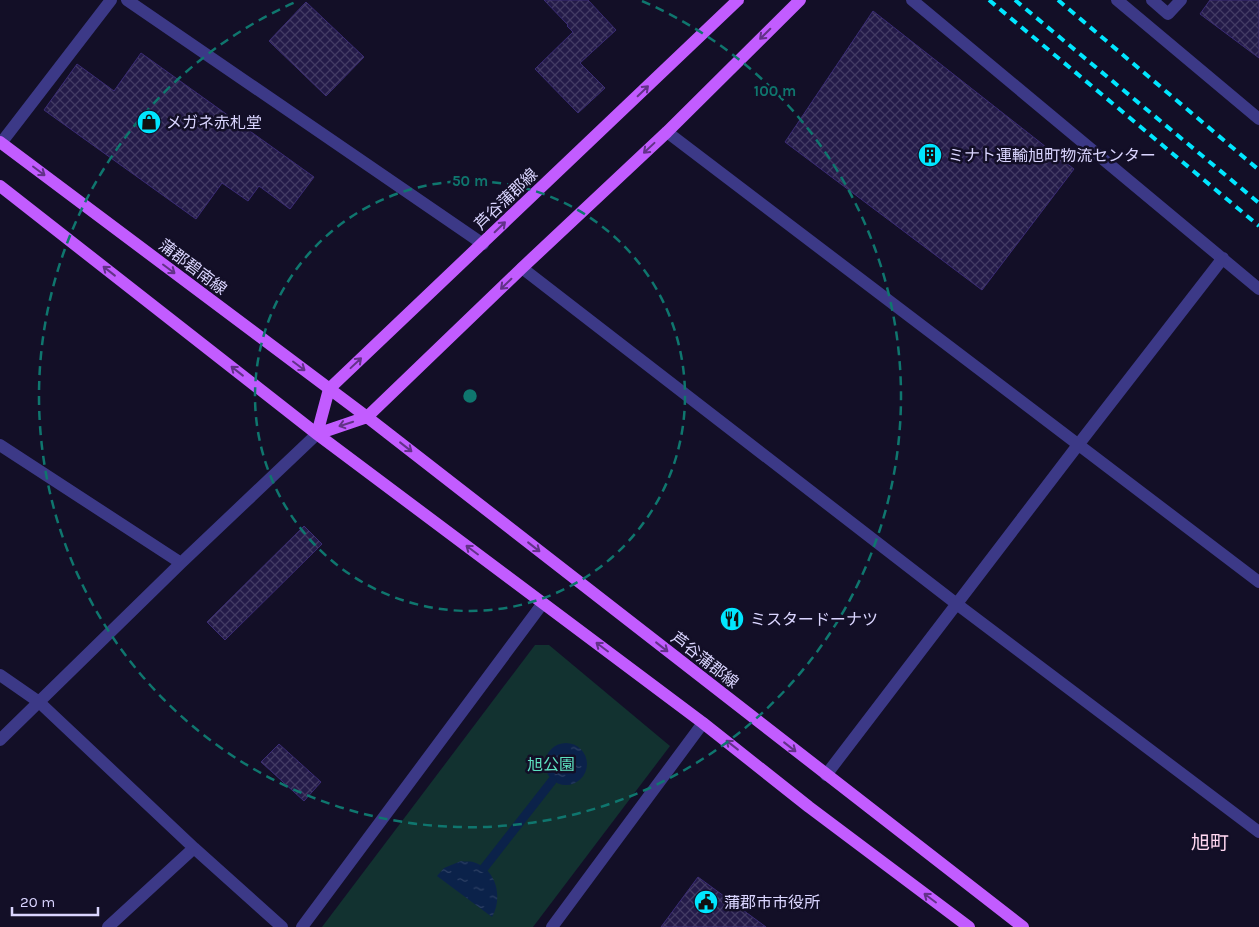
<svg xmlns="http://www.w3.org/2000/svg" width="1259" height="927" viewBox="0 0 1259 927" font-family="Karla,'Noto Sans JP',sans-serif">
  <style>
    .green { fill: #123230 }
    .water { fill: url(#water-ripples) }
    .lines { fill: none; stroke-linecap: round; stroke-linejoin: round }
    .stream { stroke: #0b224a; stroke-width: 9 }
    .building { fill: url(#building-cross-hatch); stroke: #3b2c75 }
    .minor { stroke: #3c3987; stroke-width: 12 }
    .major { stroke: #c25cff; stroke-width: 12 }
    .rail { stroke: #01e6ff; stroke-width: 4; stroke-dasharray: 8 6; stroke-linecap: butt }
    .oneway { stroke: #623288 }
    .ring { fill: none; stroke: #0f766e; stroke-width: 2.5; stroke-dasharray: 9 6 }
    .labels { text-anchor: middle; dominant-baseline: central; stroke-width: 5; stroke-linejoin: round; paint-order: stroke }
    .poi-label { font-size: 16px; fill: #dad5ff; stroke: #130f27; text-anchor: start }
    .street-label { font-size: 16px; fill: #dad5ff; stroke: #130f27 }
    .park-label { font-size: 16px; fill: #5ee2c1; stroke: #130f27 }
    .quarter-label { font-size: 19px; fill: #ffd7f1; stroke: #130f27 }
    .centre { fill: #0f766e; stroke: #130f27; stroke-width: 2.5 }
    .ring-label { font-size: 15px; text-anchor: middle; font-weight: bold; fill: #0f766e; stroke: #130f27; stroke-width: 5; stroke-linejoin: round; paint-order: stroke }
  </style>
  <defs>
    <pattern id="water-ripples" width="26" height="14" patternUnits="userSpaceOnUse" patternTransform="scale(1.25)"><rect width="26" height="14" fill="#0b224a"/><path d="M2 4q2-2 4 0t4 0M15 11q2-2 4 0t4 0" fill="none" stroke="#2e4165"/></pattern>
    <pattern id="building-cross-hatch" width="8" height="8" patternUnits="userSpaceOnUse" patternTransform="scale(1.25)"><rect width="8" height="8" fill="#241b49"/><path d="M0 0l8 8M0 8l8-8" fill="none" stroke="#433b64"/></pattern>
  </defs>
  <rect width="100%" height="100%" fill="#130f27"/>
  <!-- green -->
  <path class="green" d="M535,645H549L670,746L533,927H322Z"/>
  <!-- water -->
  <path class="water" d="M545 764a21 21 0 1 1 42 0a21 21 0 1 1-42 0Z
    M461,861C465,862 470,861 473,862C497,869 503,898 492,917L437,876L444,868Z"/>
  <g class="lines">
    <!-- stream -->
    <path class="stream" d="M484,868L552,781"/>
  </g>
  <!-- building -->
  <path class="building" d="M544,0H588L616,30L580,63L605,88L578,113L535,69L573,32L567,26L568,25Z
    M1210,0H1259V58L1200,14Z
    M306,2L364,57L326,96L269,41Z
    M873,11L1074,169L982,290L785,142Z
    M141,53L314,177L290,209L259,186L248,201L222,183L196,219L44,110L77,64L114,91Z
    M304,526L322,544L225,640L207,622Z
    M279,744L321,782L304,801L261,762Z
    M698,877L766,927H661Z"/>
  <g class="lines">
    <!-- minor -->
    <path class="minor" d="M127,0L483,244
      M912,0L1259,289
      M1117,0L1259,119
      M1152,0L1168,14L1181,0
      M667,132L1259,582
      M1,143L111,0
      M522,268L958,605L1259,832
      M0,445L181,563
      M0,675L39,702L194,848L282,927
      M0,740L181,563L317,434
      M826,775L1078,445L1223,258
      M108,927L194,848
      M302,927L543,603
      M552,927L703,723"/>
    <!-- major -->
    <path class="major" d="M0,142L367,417L1023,927
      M0,186L317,434L703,723L809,807L969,927
      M317,434L367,417L522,268L667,132L800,0
      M317,434L329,389L738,0"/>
    <!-- rail -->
    <path class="rail" d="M989,0L1259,226
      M1015,0L1259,203
      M1058,0L1259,170"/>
  </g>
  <!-- one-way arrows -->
  <defs><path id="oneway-shaft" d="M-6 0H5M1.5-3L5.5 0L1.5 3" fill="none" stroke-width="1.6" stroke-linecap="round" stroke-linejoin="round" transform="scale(1.25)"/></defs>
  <g class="oneway">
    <use href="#oneway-shaft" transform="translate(765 34) rotate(135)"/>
    <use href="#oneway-shaft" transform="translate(643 91) rotate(-44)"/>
    <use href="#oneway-shaft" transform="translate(649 148) rotate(137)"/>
    <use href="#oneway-shaft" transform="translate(39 171) rotate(37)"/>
    <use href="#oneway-shaft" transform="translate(500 227) rotate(-44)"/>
    <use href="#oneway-shaft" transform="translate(169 269) rotate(37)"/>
    <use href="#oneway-shaft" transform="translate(109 271) rotate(-142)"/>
    <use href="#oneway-shaft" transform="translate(506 284) rotate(136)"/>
    <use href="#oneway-shaft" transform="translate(356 363) rotate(-43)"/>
    <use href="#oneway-shaft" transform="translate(299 366) rotate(37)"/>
    <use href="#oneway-shaft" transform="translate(237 371) rotate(-142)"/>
    <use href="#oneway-shaft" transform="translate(346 424) rotate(162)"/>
    <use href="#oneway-shaft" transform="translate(406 447) rotate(38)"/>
    <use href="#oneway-shaft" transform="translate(534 547) rotate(38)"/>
    <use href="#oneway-shaft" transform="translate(472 550) rotate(-143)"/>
    <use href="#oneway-shaft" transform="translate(602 647) rotate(-143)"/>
    <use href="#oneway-shaft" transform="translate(662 647) rotate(38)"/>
    <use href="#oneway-shaft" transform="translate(732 745) rotate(-142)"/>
    <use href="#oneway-shaft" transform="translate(790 747) rotate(38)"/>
    <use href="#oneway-shaft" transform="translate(930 898) rotate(-143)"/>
  </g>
  <!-- distance rings -->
  <g class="ring">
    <circle cx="470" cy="396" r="215"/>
    <path d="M642 1A431 431 0 1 1 298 1"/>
  </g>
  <!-- icons -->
  <defs>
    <g id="shop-disc" transform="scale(1.25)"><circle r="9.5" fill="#01e6ff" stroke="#130f27"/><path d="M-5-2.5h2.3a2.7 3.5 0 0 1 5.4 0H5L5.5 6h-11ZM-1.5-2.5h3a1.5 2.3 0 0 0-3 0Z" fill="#111"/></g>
    <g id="building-disc" transform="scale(1.25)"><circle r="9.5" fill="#01e6ff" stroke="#130f27"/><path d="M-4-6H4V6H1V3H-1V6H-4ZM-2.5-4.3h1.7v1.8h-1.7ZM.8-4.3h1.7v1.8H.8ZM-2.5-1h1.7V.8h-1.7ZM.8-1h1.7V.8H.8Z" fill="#111"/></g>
    <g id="restaurant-disc" transform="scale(1.25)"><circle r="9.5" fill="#01e6ff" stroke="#130f27"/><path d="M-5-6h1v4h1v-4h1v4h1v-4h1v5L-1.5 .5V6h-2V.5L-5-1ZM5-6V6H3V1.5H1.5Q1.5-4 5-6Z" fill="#111"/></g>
    <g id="civic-disc" transform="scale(1.25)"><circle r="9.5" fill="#01e6ff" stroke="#130f27"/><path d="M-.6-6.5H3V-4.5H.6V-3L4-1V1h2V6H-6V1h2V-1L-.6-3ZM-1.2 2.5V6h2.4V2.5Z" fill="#111"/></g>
  </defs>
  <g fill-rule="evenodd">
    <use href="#shop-disc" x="149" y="122"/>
    <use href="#building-disc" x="930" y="155"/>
    <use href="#restaurant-disc" x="732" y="619"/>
    <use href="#civic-disc" x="706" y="902"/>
  </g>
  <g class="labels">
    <!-- poi labels -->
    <g class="poi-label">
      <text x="166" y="122">メガネ赤札堂</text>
      <text x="948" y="155">ミナト運輸旭町物流センター</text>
      <text x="750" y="619">ミスタードーナツ</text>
      <text x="724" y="902">蒲郡市市役所</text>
    </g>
    <!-- street labels -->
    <g class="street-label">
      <text transform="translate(506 199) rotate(-44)">芦谷蒲郡線</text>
      <text transform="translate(193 267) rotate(37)">蒲郡碧南線</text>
      <text transform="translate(705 660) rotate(38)">芦谷蒲郡線</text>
    </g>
    <!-- park labels -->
    <g class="park-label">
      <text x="551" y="764">旭公園</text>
    </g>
    <!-- quarter labels -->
    <g class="quarter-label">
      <text x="1210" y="843">旭町</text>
    </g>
  </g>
  <circle cx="470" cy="396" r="8" class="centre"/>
  <g class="ring-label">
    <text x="775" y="96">100 m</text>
    <text x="470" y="186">50 m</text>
  </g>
  <!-- scale -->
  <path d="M12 907v8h86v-8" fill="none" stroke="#dad5ff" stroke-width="2.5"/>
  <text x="20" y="907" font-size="15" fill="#dad5ff" stroke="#130f27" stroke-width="4" paint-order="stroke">20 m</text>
</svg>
